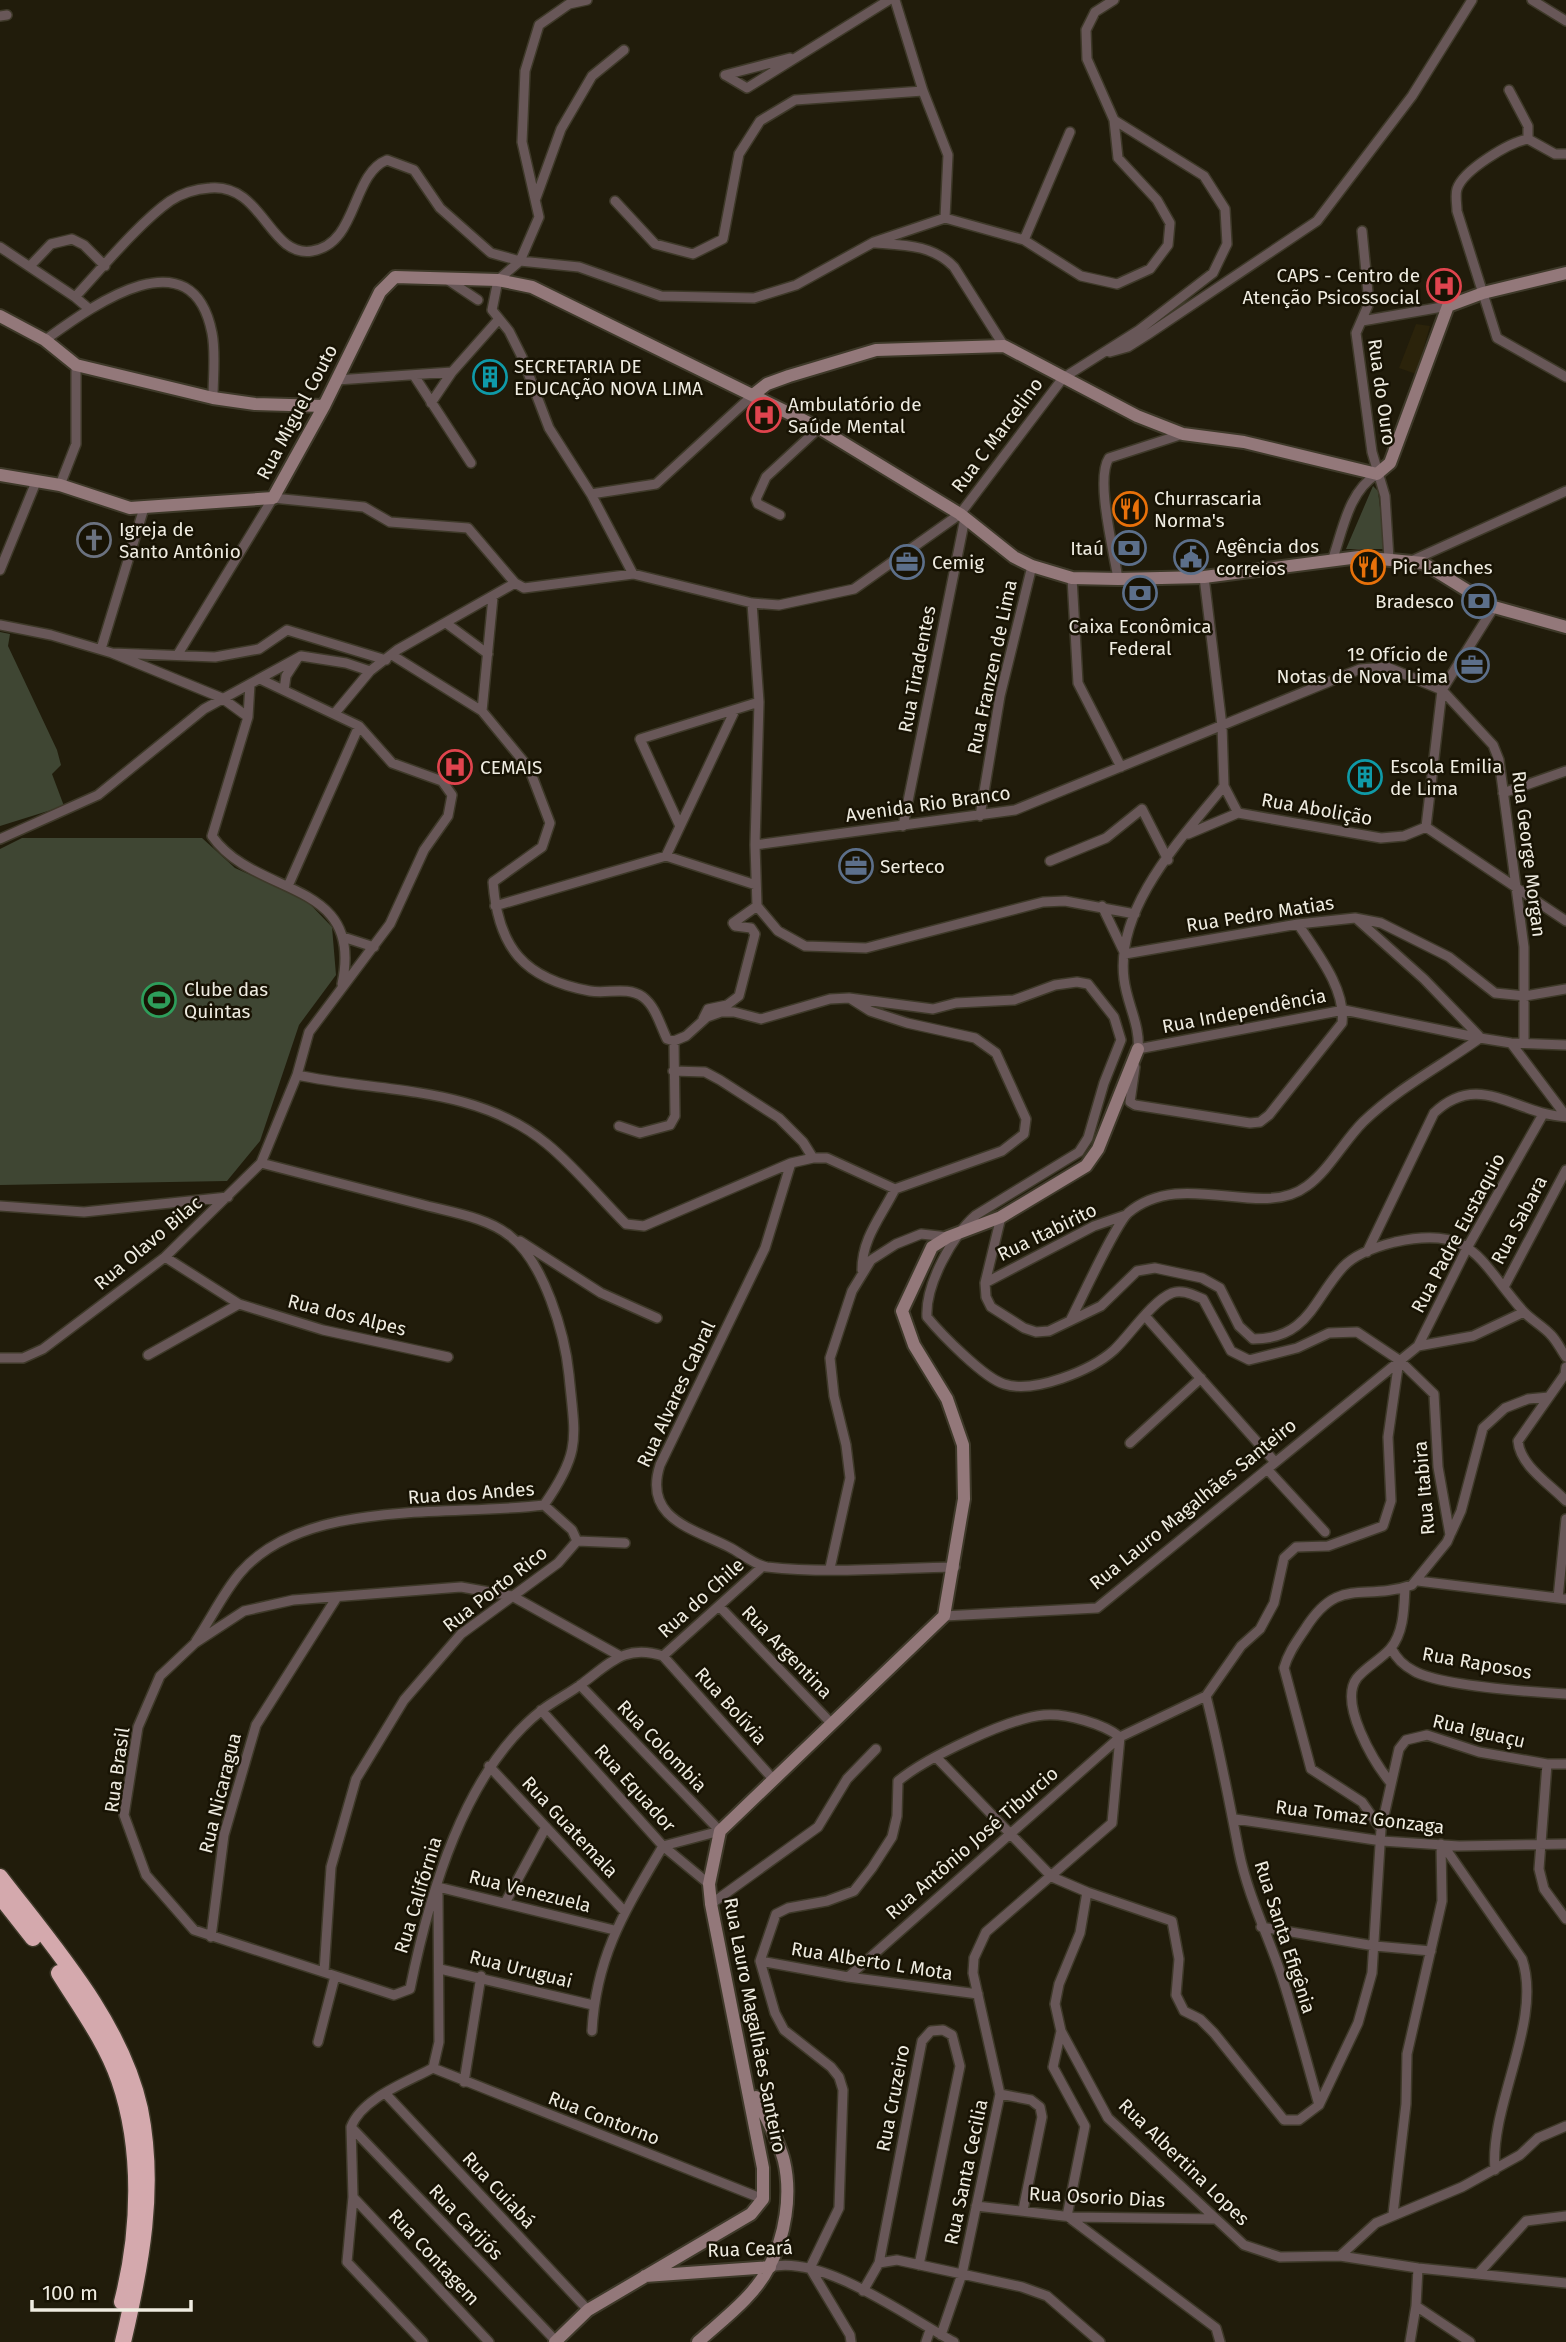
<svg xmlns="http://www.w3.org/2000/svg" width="1566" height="2342" viewBox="0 0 1566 2342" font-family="'Fira Sans',sans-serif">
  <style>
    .built { fill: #2b230b }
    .green { fill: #3f4633 }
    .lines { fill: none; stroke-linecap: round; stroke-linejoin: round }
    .street-casing { stroke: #3e3929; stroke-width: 12 }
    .secondary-casing { stroke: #3e3929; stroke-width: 16 }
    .highway-casing { stroke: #3e3929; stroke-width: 19 }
    .street { stroke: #685758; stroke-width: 9 }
    .secondary { stroke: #93787a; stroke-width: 12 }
    .highway { stroke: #d4a9ad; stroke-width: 16 }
    .labels { text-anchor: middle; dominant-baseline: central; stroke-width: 5; stroke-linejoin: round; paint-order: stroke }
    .poi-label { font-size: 19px; fill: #efece1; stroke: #181304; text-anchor: start }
    .street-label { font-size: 19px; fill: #efece1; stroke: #181304 }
  </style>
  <rect width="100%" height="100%" fill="#211c0b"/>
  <!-- built -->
  <path class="built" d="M1416,324L1430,326L1416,374L1399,368Z
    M757,406L779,418L773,427L750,412Z"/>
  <!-- green -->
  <path class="green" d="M1373,486L1378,491L1385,549H1346Z
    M0,632L10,634L8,646L57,750L61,765L52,774L64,806L0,826Z
    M22,838H202L235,868L306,900L332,927L336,975L299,1025L260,1141L227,1181L0,1185V849Z"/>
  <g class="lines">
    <!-- street casing -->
    <g class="street-casing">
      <path id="street" d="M587,0L569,4L539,25L525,71L522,142L539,217L520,261L498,280L492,310L509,331L522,357L549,428L591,494L633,574
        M895,0L923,91L948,155L945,218
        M1532,0L1566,21
        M0,16L7,15
        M725,75L747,88L889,0
        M725,75L790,58
        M1509,90L1528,126V139L1555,154H1566
        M1528,139C1510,142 1463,170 1457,189C1455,195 1457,205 1457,211L1497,338L1566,377
        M536,198L561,129L592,76L624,50
        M615,201L655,244L693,254L723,239L739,154L760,121L795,100L923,91
        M1362,231L1369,303L1356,333L1372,452L1385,496L1389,559
        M1024,240L1070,132
        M876,243C905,245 933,245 954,267L1004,346
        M0,247L75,297
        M31,265L51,244L72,239L84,245L105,266
        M448,280L478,300
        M88,308L75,297C101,269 140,222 170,201C182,193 195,189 210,188C263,183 269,258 312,251C358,244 351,174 387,160L414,170L440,208L491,253L520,261L579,267L661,296L754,298L796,285L874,242L945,218L1024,240L1081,276L1117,284L1150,269L1168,245L1170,223L1157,200L1118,158L1114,120
        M1362,321L1448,306
        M45,340C91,307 192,232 212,333C216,353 213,377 213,398
        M1110,352L1128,347L1147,335L1317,221L1412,96L1472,0
        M415,377L471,463
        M337,380L452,372L499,319
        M431,403L452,372
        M60,485L76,444V365
        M591,494L656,484L753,395
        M780,515L758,504L756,499L766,477L819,428
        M1332,561C1343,530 1348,492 1377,474
        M1411,561L1566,491
        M0,570L36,482
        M1204,577L1222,726L1224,786L1238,813
        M1072,578L1078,683L1121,767
        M1118,579C1114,552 1095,479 1109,458L1183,434
        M752,603L759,702L755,845L757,906L778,931L805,946L866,948L1043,902L1065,901L1135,914
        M446,623L488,654
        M0,625L51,635L112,653L222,698L248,717
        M101,649L144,508
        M112,653L215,657L259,649L287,630L386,660
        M178,654L273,498L364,507L390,522L468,528L515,583L524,588L633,574L752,603L779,605L854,589L960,514L1063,378L1139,330L1213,273L1227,244L1225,209L1204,176L1114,120L1087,59L1086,30L1095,12L1114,0
        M392,655L482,711L529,768L550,823L542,847L493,882C498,948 524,979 590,991C608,994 627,986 643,997C656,1007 660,1025 667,1039L674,1041L686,1036L707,1017L721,1012H734L761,1019L830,999L849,998L933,1009L956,1003L1014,1000L1055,985L1077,982L1088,984L1114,1017L1121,1040L1104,1083L1088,1138L1079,1152L976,1215C952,1236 925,1285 927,1317C941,1334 984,1378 1004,1384C1034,1394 1092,1370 1114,1350C1130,1335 1152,1301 1172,1293C1182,1289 1193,1295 1203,1299L1231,1351L1249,1360L1297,1348L1329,1333L1357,1332L1399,1360L1434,1394L1438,1467L1450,1535L1447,1542L1412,1585C1362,1602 1339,1575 1305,1629C1297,1641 1288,1653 1284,1668L1311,1769L1362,1802L1381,1829
        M250,684L248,717L212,836C255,898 365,878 342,984
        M284,690L286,676L297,659
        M482,711L493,597
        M335,713L370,671L397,650L515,583
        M1503,793L1566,771
        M980,816L1000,696L1032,566
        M679,824L640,739L759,702
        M903,826L965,518
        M1426,827L1566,921
        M1188,834L1238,813L1381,838L1404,836L1426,827L1442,690L1494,607
        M0,839L98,795L204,709L301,656L346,663L370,671
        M755,845L1015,810L1360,669L1387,667L1442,690L1493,745L1499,760L1524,947V1043
        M666,856L735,710
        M1050,861L1106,838L1142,809L1168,860
        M288,886L359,726
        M495,906L666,856L756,885
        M1102,906L1125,954L1298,924L1355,918L1381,923L1449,957L1495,993L1525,996L1566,989
        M1358,920L1424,979L1479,1036
        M343,937L374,947
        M851,999L870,1011L907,1023L975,1038L996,1053L1026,1119L1024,1134L1002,1151L895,1189
        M703,1019L708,1009L727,1005L739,996L755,934L751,928L735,926L733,923L757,906
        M1511,1043L1566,1116
        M1138,1049L1344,1010L1480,1038
        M1138,1053C1141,1025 1127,1005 1124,979C1115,907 1182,838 1224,786
        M1135,1067L1130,1102L1135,1105L1250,1123L1260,1122L1269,1115L1342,1023C1346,988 1316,952 1298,924
        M673,1071L705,1072L720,1080L779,1118L803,1142L813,1158
        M297,1075C381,1093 476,1085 547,1144C575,1167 600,1198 626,1224L644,1226L791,1163L813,1158H827L895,1189C881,1217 862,1238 862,1270
        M619,1126L640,1133L670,1125L675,1116L674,1041
        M791,1163L765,1248L660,1465C643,1518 691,1528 729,1547C741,1553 754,1565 767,1567C828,1574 893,1568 955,1567
        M0,1206L84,1212L228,1197
        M1001,1217L985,1283L986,1297L991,1307L1024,1328L1036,1332L1049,1331L1101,1306L1137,1271L1155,1268L1202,1278L1220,1288L1239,1326L1253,1339C1308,1339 1313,1300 1343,1267C1355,1254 1379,1246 1395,1242C1474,1225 1478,1260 1523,1311C1531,1320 1543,1326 1551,1335C1557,1341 1561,1350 1566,1357
        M520,1241L601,1293L657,1318
        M1367,1252L1434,1113C1479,1070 1515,1114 1566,1117
        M165,1257L239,1304L323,1330L448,1357
        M985,1283L1094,1226L1126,1215
        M1504,1287L1566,1170
        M1146,1317L1275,1462
        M1070,1321C1081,1300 1115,1225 1128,1213C1182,1167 1261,1221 1307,1186C1329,1170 1344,1141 1363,1122C1398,1088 1441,1066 1480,1038L1511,1043L1566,1045
        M1418,1346L1473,1336L1524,1312
        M148,1355L239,1304
        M0,1358H23L43,1349L165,1257L261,1163L297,1075L309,1032L390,924L424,850L448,816L452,795L442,781L392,763L359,726L260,679
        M1566,1367L1565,1374L1518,1441C1520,1466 1550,1484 1566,1501
        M1130,1443L1201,1378
        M1267,1469L1325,1532
        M1451,1533L1461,1511L1483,1428L1505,1408L1528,1399L1549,1397
        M577,1541L625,1543
        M830,1568L850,1478L846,1445L834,1396L830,1358L852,1291L871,1260L896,1244L921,1234L948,1237
        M1418,1581L1566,1599
        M1558,1598L1566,1519
        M719,1606L830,1722
        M944,1616L1097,1608L1418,1346L1467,1248L1542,1116
        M196,1641C211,1619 223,1593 240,1573C305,1497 453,1517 544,1505C582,1451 575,1438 569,1375C565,1334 544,1262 510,1236C487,1217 449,1212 420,1204C367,1190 314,1177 261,1163
        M1391,1648C1397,1659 1403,1665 1414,1671C1440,1686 1533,1692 1566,1694
        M620,1656L512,1596L461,1587L293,1600L244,1611L195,1643L160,1676L138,1727L124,1815L146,1875L194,1930L394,1995L410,1989C429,1895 464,1771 542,1710C555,1700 570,1693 583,1683C611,1662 626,1644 663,1656L773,1779
        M663,1656L763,1566
        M580,1685L720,1831L663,1846
        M1206,1696C1219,1747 1229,1800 1239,1852C1248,1896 1268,1935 1282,1977C1296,2020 1307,2063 1319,2105
        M541,1710L663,1846L709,1884
        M937,1758L1052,1877L1087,1892L1080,1933L1059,1984L1055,2004L1061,2031L1108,2118L1244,2245L1280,2257L1340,2256L1418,2268L1566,2283
        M1547,1764L1539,1869L1544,1889L1566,1919
        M489,1766L625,1912
        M1390,1782C1374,1762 1338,1703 1357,1678C1366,1667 1380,1660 1390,1649C1404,1633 1404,1608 1405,1587
        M1235,1819L1382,1841L1459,1846L1566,1844
        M1443,1845L1522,1959C1543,2021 1489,2106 1495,2170
        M438,1887L614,1930
        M1087,1892L1172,1921L1179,1959L1176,1995L1184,2011L1200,2019L1214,2033L1284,2120H1299L1319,2105L1358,2023L1372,1973L1381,1829L1399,1749L1406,1740L1427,1735L1479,1752L1547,1764H1566
        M505,1903L546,1827
        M711,1904L818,1827L847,1779L876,1749
        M1261,1927L1375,1946L1431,1951
        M211,1937L224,1835L256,1725L337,1597
        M760,1961L848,1977L978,1994
        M440,1969L593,2005
        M324,1972L331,1867L356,1779L404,1700L461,1634L558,1563L577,1541L572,1530L544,1505
        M848,1977L1120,1737L1206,1696L1241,1646L1260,1629L1274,1603L1284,1558L1296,1547L1328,1546L1383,1526L1391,1501L1388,1437L1399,1360
        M592,2031C596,1955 626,1909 663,1846
        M1061,2031L1053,2067L1085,2126L1067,2216L1216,2328L1220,2342
        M318,2042L335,1976
        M433,2068L763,2199
        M464,2082L481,1976
        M385,2093L588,2310
        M1000,2094L1031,2100L1040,2107L1042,2117L1023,2210
        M351,2127L556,2341
        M353,2197L489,2342
        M976,2206L1072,2217L1216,2219
        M1393,2214L1406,2104L1407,2054L1442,1901L1441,1844
        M1340,2256L1376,2223L1462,2187L1520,2155L1538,2138L1566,2126
        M879,2263L897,2260L1022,2287L1047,2296L1100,2342
        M770,2267C823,2254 907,2317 954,2342
        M1418,2268L1416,2306L1470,2342
        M1478,2274L1526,2221L1566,2216
        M863,2291L879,2263L922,2041L931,2031L943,2030L952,2035L960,2066L919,2265
        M941,2335L962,2274L1000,2094L973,1973L974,1958L986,1932L1112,1823L1120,1737
        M423,2342L347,2262L353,2197L351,2127C362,2098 407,2082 433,2068L439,2042L438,1894
        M851,2342L850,2335L810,2268L839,2208L843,2090L839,2077L831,2067L784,2030L775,2013L760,1961L776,1914L788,1908L827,1901L854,1891L872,1868L892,1837L897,1816L898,1781C926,1758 1008,1718 1044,1715C1066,1713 1104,1724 1120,1737
        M926,2342L930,2330
        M1410,2342L1416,2306"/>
    </g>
    <!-- secondary casing -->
    <g class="secondary-casing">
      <path id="secondary" d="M0,316L45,340L76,365L213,398L255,404L324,406
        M753,395L767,384L789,376L876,350L1004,346L1137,416L1183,434L1244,442L1377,474L1390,463L1448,306L1483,293L1566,273
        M0,475L60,485L130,508L273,498L324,406L380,292L395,277L498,280L532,287L819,428L960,514L1014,557L1032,566L1072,578L1118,579L1204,577L1359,557L1423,563L1494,607L1566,627
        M645,2276L770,2267
        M555,2342L588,2310L751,2214L763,2199V2168L711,1904L709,1884L720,1831L944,1616L964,1499L963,1445L947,1399L914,1345L902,1311L932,1247L948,1237L1001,1217L1086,1166L1098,1149L1138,1049
        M698,2342C722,2320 754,2297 769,2267C785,2237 792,2195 784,2161C779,2140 765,2117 756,2097"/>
    </g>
    <!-- highway casing -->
    <g class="highway-casing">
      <path id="highway" d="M0,1877C53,1946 121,2022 140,2109C156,2188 141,2266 123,2342
        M0,1896L33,1938
        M59,1973C80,2007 106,2042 119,2080C143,2149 140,2232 122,2302"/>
    </g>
    <!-- street -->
    <use href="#street" class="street"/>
    <!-- secondary -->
    <use href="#secondary" class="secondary"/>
    <!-- highway -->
    <use href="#highway" class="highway"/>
  </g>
  <!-- icons -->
  <defs>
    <g id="hospital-ring" transform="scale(1.75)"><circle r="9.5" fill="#181304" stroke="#e0444e" stroke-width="1.5"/><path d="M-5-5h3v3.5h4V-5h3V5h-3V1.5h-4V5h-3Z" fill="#e0444e"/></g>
    <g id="building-ring" transform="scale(1.75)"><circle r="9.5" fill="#181304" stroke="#0f9aa8" stroke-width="1.5"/><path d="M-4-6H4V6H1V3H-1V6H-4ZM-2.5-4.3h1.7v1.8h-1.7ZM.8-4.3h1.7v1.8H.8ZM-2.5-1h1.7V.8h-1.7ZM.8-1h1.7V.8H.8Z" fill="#0f9aa8"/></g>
    <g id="restaurant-ring" transform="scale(1.75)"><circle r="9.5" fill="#181304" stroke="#e8710a" stroke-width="1.5"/><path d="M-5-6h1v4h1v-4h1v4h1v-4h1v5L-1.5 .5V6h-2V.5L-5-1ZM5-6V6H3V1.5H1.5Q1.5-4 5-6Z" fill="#e8710a"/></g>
    <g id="church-ring" transform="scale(1.75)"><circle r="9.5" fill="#181304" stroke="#6b7280" stroke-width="1.5"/><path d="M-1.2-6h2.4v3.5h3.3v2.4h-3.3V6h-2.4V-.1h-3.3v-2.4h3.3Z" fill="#6b7280"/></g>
    <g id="bank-ring" transform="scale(1.75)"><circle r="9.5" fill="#181304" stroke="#5c6f8a" stroke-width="1.5"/><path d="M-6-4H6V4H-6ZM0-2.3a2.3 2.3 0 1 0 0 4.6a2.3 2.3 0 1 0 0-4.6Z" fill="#5c6f8a"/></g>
    <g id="civic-ring" transform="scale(1.75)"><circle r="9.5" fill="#181304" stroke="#5c6f8a" stroke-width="1.5"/><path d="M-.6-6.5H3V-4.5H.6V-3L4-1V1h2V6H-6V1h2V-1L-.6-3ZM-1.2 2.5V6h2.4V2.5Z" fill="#5c6f8a"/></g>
    <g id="office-ring" transform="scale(1.75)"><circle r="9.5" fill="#181304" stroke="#5c6f8a" stroke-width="1.5"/><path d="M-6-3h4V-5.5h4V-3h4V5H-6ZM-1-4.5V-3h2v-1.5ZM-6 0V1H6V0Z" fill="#5c6f8a"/></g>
    <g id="stadium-ring" transform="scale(1.75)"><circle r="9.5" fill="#181304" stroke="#2e9e5b" stroke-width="1.5"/><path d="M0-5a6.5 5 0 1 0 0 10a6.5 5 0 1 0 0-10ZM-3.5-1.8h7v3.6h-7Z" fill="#2e9e5b"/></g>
  </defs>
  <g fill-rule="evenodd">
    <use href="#hospital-ring" x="1444" y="286"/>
    <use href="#building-ring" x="490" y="377"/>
    <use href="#hospital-ring" x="764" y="415"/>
    <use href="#restaurant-ring" x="1130" y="509"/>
    <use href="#church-ring" x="94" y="540"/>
    <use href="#bank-ring" x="1129" y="548"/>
    <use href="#civic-ring" x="1191" y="557"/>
    <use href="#office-ring" x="907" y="562"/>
    <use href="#restaurant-ring" x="1368" y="567"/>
    <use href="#bank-ring" x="1140" y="593"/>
    <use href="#bank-ring" x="1479" y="601"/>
    <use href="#office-ring" x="1472" y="665"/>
    <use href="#hospital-ring" x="455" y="767"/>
    <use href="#building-ring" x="1365" y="777"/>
    <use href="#office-ring" x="856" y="866"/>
    <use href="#stadium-ring" x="159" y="1000"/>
  </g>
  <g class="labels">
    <!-- poi labels -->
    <g class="poi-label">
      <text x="1420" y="275" text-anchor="end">CAPS - Centro de<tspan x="1420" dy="22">Atenção Psicossocial</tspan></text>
      <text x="514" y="366">SECRETARIA DE<tspan x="514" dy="22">EDUCAÇÃO NOVA LIMA</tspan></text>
      <text x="788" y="404">Ambulatório de<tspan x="788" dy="22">Saúde Mental</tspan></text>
      <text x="1154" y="498">Churrascaria<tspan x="1154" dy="22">Norma's</tspan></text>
      <text x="119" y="529">Igreja de<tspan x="119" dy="22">Santo Antônio</tspan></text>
      <text x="1216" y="546">Agência dos<tspan x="1216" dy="22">correios</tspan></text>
      <text x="1104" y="548" text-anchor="end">Itaú</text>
      <text x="932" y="562">Cemig</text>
      <text x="1392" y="567">Pic Lanches</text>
      <text x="1454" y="601" text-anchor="end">Bradesco</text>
      <text x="1140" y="626" text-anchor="middle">Caixa Econômica<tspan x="1140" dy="22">Federal</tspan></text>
      <text x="1448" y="654" text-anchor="end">1º Ofício de<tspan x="1448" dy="22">Notas de Nova Lima</tspan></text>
      <text x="1390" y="766">Escola Emilia<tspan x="1390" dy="22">de Lima</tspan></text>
      <text x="480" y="767">CEMAIS</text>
      <text x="880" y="866">Serteco</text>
      <text x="184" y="989">Clube das<tspan x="184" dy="22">Quintas</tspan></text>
    </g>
    <!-- street labels -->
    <g class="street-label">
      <text transform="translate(1382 392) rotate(82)">Rua do Ouro</text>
      <text transform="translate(297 412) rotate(-62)">Rua Miguel Couto</text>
      <text transform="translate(997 435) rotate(-53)">Rua C Marcelino</text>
      <text transform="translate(992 667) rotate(-78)">Rua Franzen de Lima</text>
      <text transform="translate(917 669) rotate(-79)">Rua Tiradentes</text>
      <text transform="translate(928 804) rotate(-8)">Avenida Rio Branco</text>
      <text transform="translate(1317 809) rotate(10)">Rua Abolição</text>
      <text transform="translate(1529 854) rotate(83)">Rua George Morgan</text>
      <text transform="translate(1260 914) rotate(-9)">Rua Pedro Matias</text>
      <text transform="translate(1244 1011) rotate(-11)">Rua Independência</text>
      <text transform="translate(1519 1220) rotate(-62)">Rua Sabara</text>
      <text transform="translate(1047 1232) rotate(-26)">Rua Itabirito</text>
      <text transform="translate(1458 1233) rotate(-62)">Rua Padre Eustaquio</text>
      <text transform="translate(148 1243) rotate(-40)">Rua Olavo Bilac</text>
      <text transform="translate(347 1315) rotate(14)">Rua dos Alpes</text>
      <text transform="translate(676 1394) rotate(-65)">Rua Alvares Cabral</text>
      <text transform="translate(1424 1488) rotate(-95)">Rua Itabira</text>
      <text transform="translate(471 1493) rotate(-4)">Rua dos Andes</text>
      <text transform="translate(1193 1504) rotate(-39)">Rua Lauro Magalhães Santeiro</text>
      <text transform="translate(495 1589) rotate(-38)">Rua Porto Rico</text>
      <text transform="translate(701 1598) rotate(-42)">Rua do Chile</text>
      <text transform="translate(787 1652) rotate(46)">Rua Argentina</text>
      <text transform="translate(1477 1663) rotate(10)">Rua Raposos</text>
      <text transform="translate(731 1706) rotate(48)">Rua Bolívia</text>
      <text transform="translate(1479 1731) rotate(13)">Rua Iguaçu</text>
      <text transform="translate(662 1746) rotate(46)">Rua Colombia</text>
      <text transform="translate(117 1770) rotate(-82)">Rua Brasil</text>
      <text transform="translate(635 1788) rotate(48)">Rua Equador</text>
      <text transform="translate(220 1793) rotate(-76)">Rua Nicaragua</text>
      <text transform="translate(1360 1817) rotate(7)">Rua Tomaz Gonzaga</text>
      <text transform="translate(570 1827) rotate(47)">Rua Guatemala</text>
      <text transform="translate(972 1843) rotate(-41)">Rua Antônio José Tiburcio</text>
      <text transform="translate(530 1891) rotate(14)">Rua Venezuela</text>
      <text transform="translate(418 1895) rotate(-73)">Rua Califórnia</text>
      <text transform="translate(1285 1937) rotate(72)">Rua Santa Efigênia</text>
      <text transform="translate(872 1961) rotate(9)">Rua Alberto L Mota</text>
      <text transform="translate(521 1969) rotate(14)">Rua Uruguai</text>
      <text transform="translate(755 2025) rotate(79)">Rua Lauro Magalhães Santeiro</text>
      <text transform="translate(893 2098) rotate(-79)">Rua Cruzeiro</text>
      <text transform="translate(604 2118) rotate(21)">Rua Contorno</text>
      <text transform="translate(1184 2162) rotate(44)">Rua Albertina Lopes</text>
      <text transform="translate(966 2172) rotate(-78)">Rua Santa Cecilia</text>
      <text transform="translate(499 2190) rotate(47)">Rua Cuiabá</text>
      <text transform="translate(1097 2197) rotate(3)">Rua Osorio Dias</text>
      <text transform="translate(466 2222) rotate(46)">Rua Carijós</text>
      <text transform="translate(750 2249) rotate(-2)">Rua Ceará</text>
      <text transform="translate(434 2257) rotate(47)">Rua Contagem</text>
    </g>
  </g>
  <!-- scale -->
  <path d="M32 2300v10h159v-10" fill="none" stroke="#efece1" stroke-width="3.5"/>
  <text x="42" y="2300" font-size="21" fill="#efece1" stroke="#181304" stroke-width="5" paint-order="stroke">100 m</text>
</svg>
